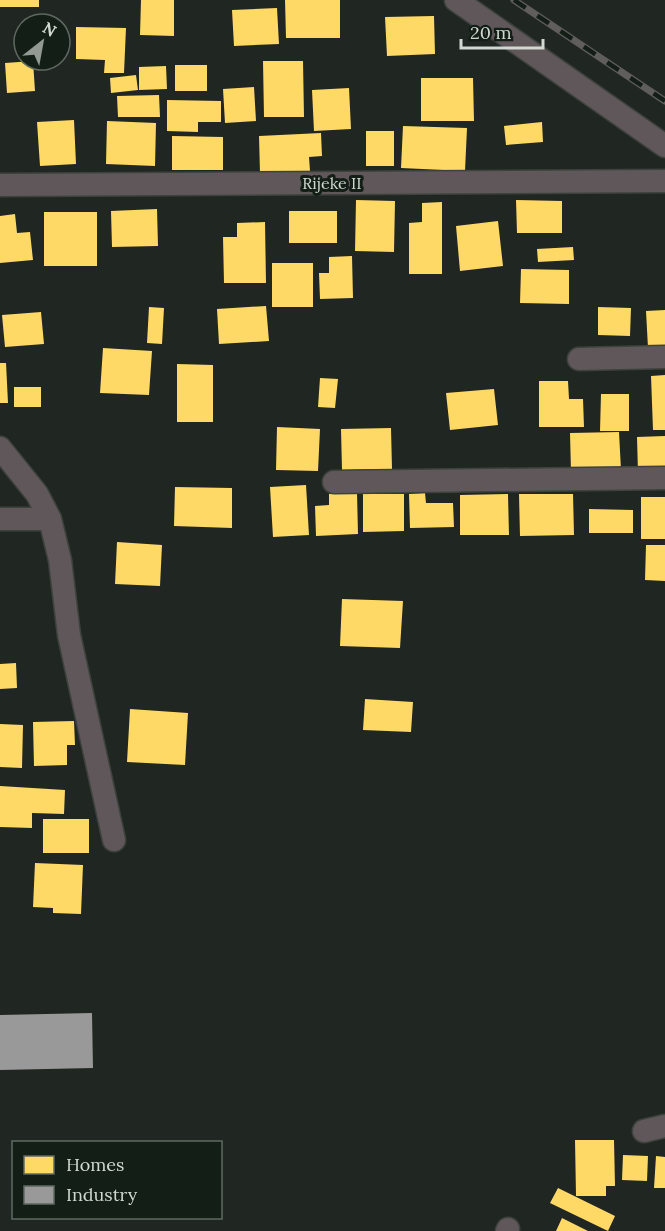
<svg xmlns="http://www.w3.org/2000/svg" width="665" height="1231" viewBox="0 0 665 1231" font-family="Lora,serif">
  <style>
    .homes { fill: #ffd966 }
    .industry { fill: #999 }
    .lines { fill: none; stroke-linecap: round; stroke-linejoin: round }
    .minor-casing { stroke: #3d423e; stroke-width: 25 }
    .minor { stroke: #60575b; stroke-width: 22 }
    .rail-casing { stroke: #605d5d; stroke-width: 7 }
    .rail { stroke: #131f16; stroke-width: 4.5; stroke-dasharray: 14; stroke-linecap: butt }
    .labels { text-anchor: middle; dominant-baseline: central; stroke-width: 6; stroke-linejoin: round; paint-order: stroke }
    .street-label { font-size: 16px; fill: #d0d8d1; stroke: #131f16 }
  </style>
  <rect width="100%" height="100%" fill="#202621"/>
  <!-- homes -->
  <path class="homes" d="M0,0H39V7H0Z
    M141,0H174V36L140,35Z
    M285,0H340V38H286Z
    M277,8L279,44L234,46L232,10Z
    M434,16L435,54L387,56L385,17Z
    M76,27L126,28L124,73H104L105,60L76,59Z
    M33,61L35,91L7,93L5,63Z
    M263,61H303L304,117H264Z
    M175,65H207V91H175Z
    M166,66L167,89L139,90V67Z
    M136,75L138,90L111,93L110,78Z
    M421,78H473L474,121H421Z
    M254,87L256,121L225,123L223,89Z
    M349,88L351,129L314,131L312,90Z
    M159,95L160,117H118L117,96Z
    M167,100L221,101V122H198V132L167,131Z
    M74,120L76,164L40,166L37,122Z
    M107,121L156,123L155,166L106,164Z
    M542,122L543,142L506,145L504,126Z
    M403,126L467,128L465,171L401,168Z
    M366,131H394V166H366Z
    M321,133L322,156L309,157L310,171L260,173L259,136Z
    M172,136L223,137V170H172Z
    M356,200L395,201L394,252L355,251Z
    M516,200L562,201V233H517Z
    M442,202V274H409V223L422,222V203Z
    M157,209L158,246L112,247L111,211Z
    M289,211H337V243H289Z
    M44,212H97V266H44Z
    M15,214L17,233L30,232L33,260L0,263V216Z
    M498,221L503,266L460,271L456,226Z
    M265,222L266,283H224L223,237H237V223Z
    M573,247L574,260L538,262L537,249Z
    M352,256L353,298L320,299L319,273H329V257Z
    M272,263H313V307H272Z
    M521,269L569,270V304L520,303Z
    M266,306L269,341L219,344L217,309Z
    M149,307L164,308L162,344L147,343Z
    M598,307L631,308L630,336L598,335Z
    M665,310V347L648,348L646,311Z
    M41,312L44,344L5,347L2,315Z
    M103,348L152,351L149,395L100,393Z
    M0,363H6L8,403H0Z
    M177,364L213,365V422H177Z
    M665,375V430H653L651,376Z
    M320,378L338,379L335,408L318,407Z
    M539,381H568L569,399H583L584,427H539Z
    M14,387H41V407H14Z
    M494,389L498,425L450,430L446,393Z
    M601,394H629V431H600Z
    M277,427L320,429L318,471L276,470Z
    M391,428L392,469L342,470L341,429Z
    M619,432L621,470L571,472L570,433Z
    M665,436V472L638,473L637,437Z
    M306,485L309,535L273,537L270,487Z
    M175,487L232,488V528L174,526Z
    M357,493L358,534L316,536L315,506L329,505V494Z
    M425,493L426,503H453L454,527L410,528L409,494Z
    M363,494H404V531L363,532Z
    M508,494L509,535H460V495Z
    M519,494H573L574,535L520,536Z
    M641,497H665V539H641Z
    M589,509L633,510V533H589Z
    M117,542L162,545L160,586L115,584Z
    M646,545H665V581L645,580Z
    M342,599L403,601L400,648L340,646Z
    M16,663L17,688L0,689V664Z
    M365,699L413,702L411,732L363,730Z
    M130,709L188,713L185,765L127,762Z
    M74,721L75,745H67V765L34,766L33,722Z
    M0,724L23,725L22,768L0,767Z
    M0,786L65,790L64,814L32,813V828L0,827Z
    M43,819H89V853H43Z
    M35,863L83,865L81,914L53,913V908L33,907Z
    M575,1140H614L615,1186H606V1196H576Z
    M623,1155L648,1156L647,1181L622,1180Z
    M656,1156L665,1157V1188H654Z
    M558,1188L615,1216L608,1231L550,1203Z
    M562,1218L588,1231H556Z"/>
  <!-- industry -->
  <path class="industry" d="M92,1013L93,1068L0,1070V1015Z"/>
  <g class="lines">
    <!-- minor casing -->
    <g class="minor-casing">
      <path id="minor" d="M456,0L665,146
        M0,185L665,181
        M579,359L665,357
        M0,448L37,494L50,519L60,560L69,635L114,840
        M334,482L665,478
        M0,519H50
        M644,1131L665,1126
        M507,1231L508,1229"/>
    </g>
    <!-- minor -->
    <use href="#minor" class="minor"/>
    <!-- rail casing -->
    <g class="rail-casing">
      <path id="rail" d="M514,0L665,101"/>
    </g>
    <!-- rail -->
    <use href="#rail" class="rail"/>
  </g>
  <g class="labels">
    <!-- street labels -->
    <g class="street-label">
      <text x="332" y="183">Rijeke II</text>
    </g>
  </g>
  <!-- legend -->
  <rect x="12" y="1141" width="210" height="78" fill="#131f16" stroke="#5f6961" stroke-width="1.5"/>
  <rect x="24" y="1156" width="30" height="18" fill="#ffd966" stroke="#5f6961" stroke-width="1.5"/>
  <text x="66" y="1171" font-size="18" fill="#d0d8d1">Homes</text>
  <rect x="24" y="1186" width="30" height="18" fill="#999999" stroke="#5f6961" stroke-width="1.5"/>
  <text x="66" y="1201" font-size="18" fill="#d0d8d1">Industry</text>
  <!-- north arrow -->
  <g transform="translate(42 42) rotate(31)"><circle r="28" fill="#131f16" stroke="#5f6961" stroke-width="1.5"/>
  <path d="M0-4.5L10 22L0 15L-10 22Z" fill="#929a93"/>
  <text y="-9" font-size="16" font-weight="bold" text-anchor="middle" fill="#d0d8d1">N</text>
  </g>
  <!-- scale -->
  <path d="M461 39v9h82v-9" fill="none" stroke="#d0d8d1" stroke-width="3"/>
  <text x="470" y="39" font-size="18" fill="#d0d8d1" stroke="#131f16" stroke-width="4.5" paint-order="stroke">20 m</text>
</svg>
